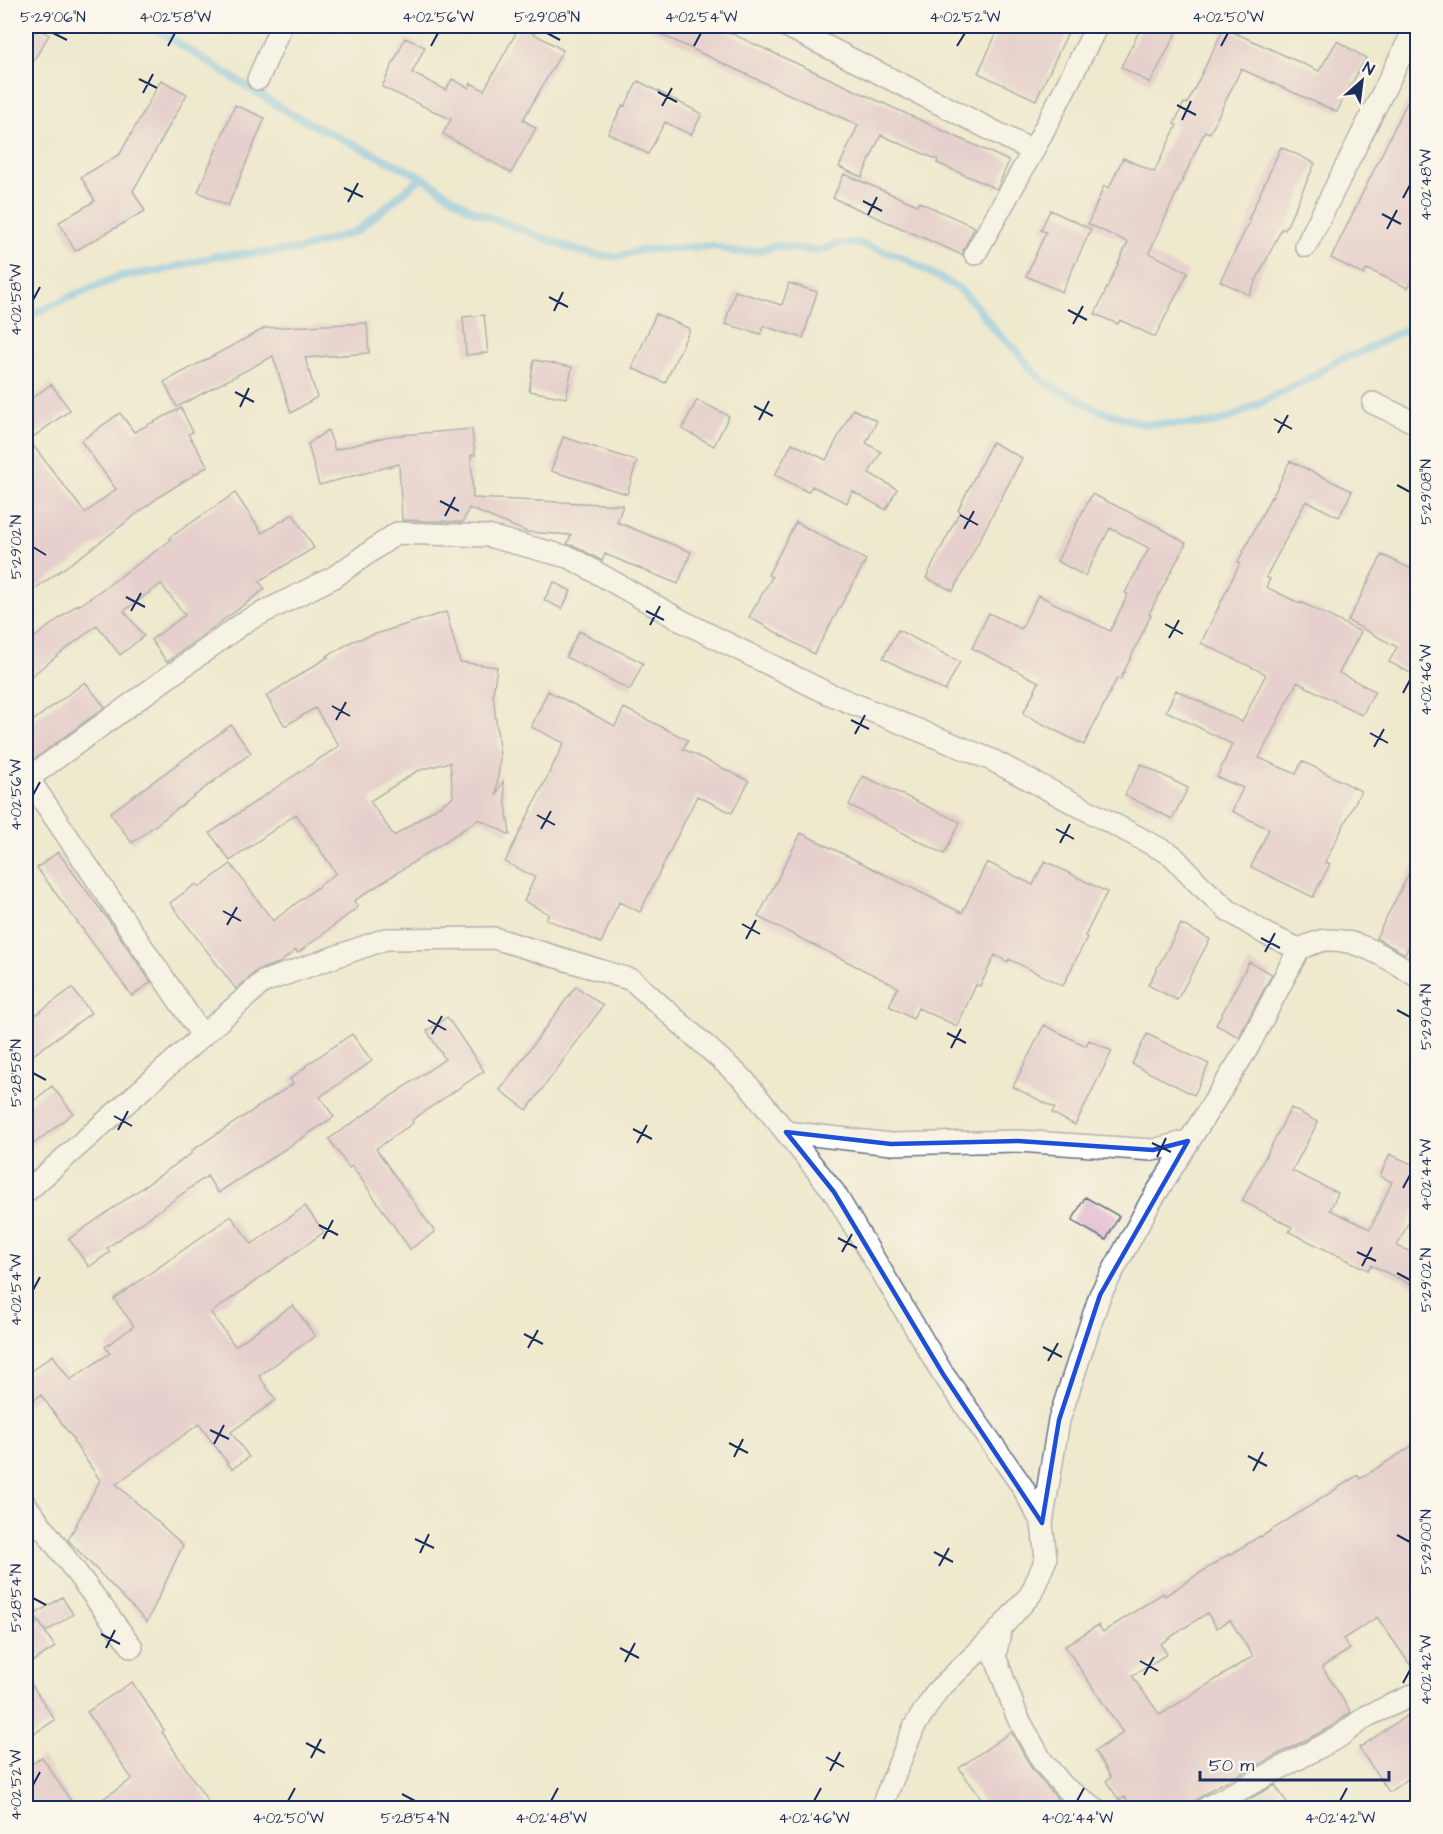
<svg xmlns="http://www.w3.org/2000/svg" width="1443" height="1834" viewBox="0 0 1443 1834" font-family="'Architects Daughter',sans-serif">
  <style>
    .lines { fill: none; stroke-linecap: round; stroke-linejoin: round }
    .stream { stroke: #6fbeea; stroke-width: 8 }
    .building { fill: #dcb0ca; fill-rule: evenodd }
    .street-casing { stroke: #657085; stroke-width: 24 }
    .street { stroke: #fff; stroke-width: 21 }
    .marked { fill: none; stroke: #1d4ed8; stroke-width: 4.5; stroke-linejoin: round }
    .ticks { fill: none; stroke: #1b2f5e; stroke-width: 2 }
    .neatline { fill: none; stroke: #1b2f5e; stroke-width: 2 }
    .ticks-label { font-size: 15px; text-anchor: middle; fill: #1b2f5e }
  </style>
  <rect width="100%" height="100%" fill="#fbf7ec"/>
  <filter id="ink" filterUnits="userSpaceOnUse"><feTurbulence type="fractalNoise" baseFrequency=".0167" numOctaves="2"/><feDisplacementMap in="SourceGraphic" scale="12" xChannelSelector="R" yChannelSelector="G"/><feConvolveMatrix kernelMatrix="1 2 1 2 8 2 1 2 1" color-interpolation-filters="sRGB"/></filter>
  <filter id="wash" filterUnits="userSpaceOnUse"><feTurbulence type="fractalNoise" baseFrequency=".008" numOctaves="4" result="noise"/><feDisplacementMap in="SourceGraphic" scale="24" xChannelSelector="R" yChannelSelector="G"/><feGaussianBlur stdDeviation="1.35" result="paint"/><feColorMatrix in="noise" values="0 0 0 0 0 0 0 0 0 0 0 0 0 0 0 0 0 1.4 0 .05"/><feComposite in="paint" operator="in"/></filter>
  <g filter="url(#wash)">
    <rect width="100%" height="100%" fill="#efe9ce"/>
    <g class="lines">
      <!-- stream -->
      <path class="stream" d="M151,26L291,114L422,177
        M26,318L65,299L121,276L165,270L215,256L298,250L357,231L422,177L473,211L575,250L595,255L617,257L641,250L713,246L736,252L757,251L777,246L819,251L837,244L857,243L900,256L958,288L973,302L998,334L1016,350L1029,367L1046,383L1101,411L1144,424H1208L1228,419L1306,380L1340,359L1359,353L1418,323"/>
    </g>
    <g id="blocks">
      <!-- building -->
      <path class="building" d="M26,26H33L49,35L26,73Z
        M520,26L563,50L523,120L536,128L511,173L443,134L451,119L382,87L405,38L425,47L412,73L446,90L452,79L469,88L471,83L484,90Z
        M643,26H715L1009,161L997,189L937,163L938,160L881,135L862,177L839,167L858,125L799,99Z
        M1000,26H1071L1036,100L978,73Z
        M1142,26H1180L1150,83L1121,67Z
        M1224,28L1319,71L1337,41L1366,58L1345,95L1337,112L1241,69L1210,133L1205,131L1149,253L1188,272L1155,337L1120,320L1118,324L1095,314L1128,242L1088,224L1104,186L1109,188L1123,158L1154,172L1177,125L1174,124L1184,103L1187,104Z
        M161,80L187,94L133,191L145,211L75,251L59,222L95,201L81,177L120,154Z
        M1418,80V268L1408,288L1367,269L1364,275L1331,258Z
        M638,81L702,114L691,135L665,122L648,154L608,133L623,105L625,106Z
        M235,105L265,118L228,206L198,192Z
        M1281,147L1315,163L1285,230L1282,228L1249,295L1220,281L1250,221L1248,220Z
        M844,174L917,205L919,202L975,227L964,248L962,255L833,198Z
        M1050,210L1091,229L1062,292L1026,276L1046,232L1041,230Z
        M789,283L817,292L803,338L763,326L761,334L725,324L735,291L782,305Z
        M656,314L690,329L665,383L632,368Z
        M484,315L488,353L466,355L463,317Z
        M367,323L369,353L305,358L317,397L291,413L273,356L177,407L164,382L265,328Z
        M534,360L572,367L566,398L529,391Z
        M51,384L70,410L29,440L85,513L116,489L81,441L120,413L134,432L181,408L193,432L188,434L208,466L160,496L91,549L26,595V403Z
        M697,400L729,416L714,446L682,429Z
        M853,409L877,421L866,443L881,452L869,473L897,489L886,510L852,491L847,503L812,486L808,492L775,475L792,443L826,460Z
        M472,429L475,455H471L473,498L623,505L617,522L691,552L678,584L605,554L602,561L577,547L567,544L571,535L527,532L469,508L463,522L402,520L399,464L319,485L308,444L328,430L335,450L389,436Z
        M563,437L637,461L627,494L551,471Z
        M992,442L1022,458L953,591L926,578L960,511L958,510Z
        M1290,461L1352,491L1339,517L1306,501L1266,577L1270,579L1266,587L1301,604V602L1361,632L1339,673L1375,691L1362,715L1297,682L1259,758L1296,774L1302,761L1361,791L1325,862L1330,864L1313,897L1251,867L1269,829L1232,811L1243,788L1217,777L1232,744L1166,711L1176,690L1242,722L1266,674L1201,643L1240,563L1238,562L1271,497L1272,498Z
        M235,493L262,533L293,514L314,548L259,581L265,589L167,662L151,640L185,615L161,584L124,611L144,636L120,655L97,625L26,680V644L78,604L79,606L171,540L169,538Z
        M1092,494L1159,527L1186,543L1149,614L1151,615L1120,680L1117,678L1084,745L1023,714L1039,682L972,648L989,613L1021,629L1038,595L1110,631L1128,594L1125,593L1149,548L1110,528L1085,576L1057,561Z
        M796,522L866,560L814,654L749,617L772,577L768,575Z
        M1382,555L1418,572V677L1389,662L1397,647L1348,621Z
        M554,582L571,591L562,609L544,600Z
        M446,612L460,662L497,667L493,694L500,757L496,796L503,781L510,835L479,819L354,901L358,907L298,953L296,950L279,963L258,970L236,989L170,903L196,884L199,887L231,864L273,921L336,873L296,814L230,861L210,833L271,791L339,746L315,708L285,726L266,696L328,657L327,656L353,641ZM450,762L453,797L394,836L370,801L417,771Z
        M898,630L960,662L945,691L883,658Z
        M579,631L643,663L630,690L566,657Z
        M85,682L105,707L26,765V726Z
        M548,691L615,726L624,708L688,740L683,749L749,781L732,813L697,796L640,912L619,902L601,943L546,919L549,914L524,901L535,877L505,862L564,743L531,727Z
        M231,725L251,753L132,843L110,813Z
        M1141,764L1188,788L1172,819L1125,795Z
        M863,776L960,822L944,854L849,805Z
        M801,833L962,913L987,862L1033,885L1045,861L1107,892L1085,936L1087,937L1063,986L1009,959L1008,962L995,955L980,986L976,985L957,1026L918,1008L913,1019L889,1006L898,987L758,917Z
        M58,852L112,925L151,982L132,996L37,868Z
        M1418,856V928L1405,954L1376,938Z
        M1181,924L1210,939L1177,1000L1148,985Z
        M1249,962L1272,974L1239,1037L1216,1025Z
        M576,986L603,1006L527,1110L500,1090Z
        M72,988L91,1013L26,1060V1022Z
        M447,1017L484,1071L412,1120L413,1123L376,1149L435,1232L410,1249L352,1166L349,1168L329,1139L445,1059L427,1031Z
        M1044,1025L1086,1046L1089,1040L1112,1051L1075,1125L1052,1113L1055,1108L1013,1087Z
        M352,1034L372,1061L320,1097L334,1117L218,1193L207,1176L107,1248L110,1252L89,1267L69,1239L192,1153L191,1151L293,1084L290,1079L306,1067L305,1066Z
        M1147,1034L1209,1064L1194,1095L1132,1064Z
        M52,1086L73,1113L26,1150V1107Z
        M1291,1108L1318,1122L1292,1171L1338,1193L1330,1210L1370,1229L1392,1182L1380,1176L1390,1154L1418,1167V1202L1397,1246L1418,1255V1288L1371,1265L1368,1270L1289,1232L1292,1227L1242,1201Z
        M1085,1197L1119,1216L1106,1240L1072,1221Z
        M305,1206L324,1232L211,1313L235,1346L293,1305L315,1336L259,1376L276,1400L231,1432L249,1457L232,1469L199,1424L116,1484L183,1545L147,1622L68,1540L100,1480L73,1441L74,1440L41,1395L26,1406V1375L53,1355L70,1380L110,1353L105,1347L134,1326L114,1299L231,1216L252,1244Z
        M1418,1442V1676L1377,1617L1343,1639L1350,1649L1322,1667L1351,1712L1340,1720L1325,1730L1217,1786L1183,1809H1133L1125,1797L1119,1800L1106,1781L1111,1777L1095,1751L1123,1733L1065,1646L1098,1625L1103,1632L1163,1593L1165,1596L1229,1554L1230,1555L1260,1536L1261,1537L1358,1475L1360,1479ZM1207,1613L1217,1628L1230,1620L1253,1656L1160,1715L1132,1676L1167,1654L1160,1644Z
        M62,1597L73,1614L46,1632L34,1615Z
        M39,1622L55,1647L26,1666V1631Z
        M26,1676L55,1720L26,1739Z
        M132,1682L164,1730L162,1732L213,1809H88L132,1779L87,1712Z
        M1418,1708V1772L1389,1792L1359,1748Z
        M1011,1732L1032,1769L1066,1809H989L959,1768Z
        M42,1757L76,1809H26V1768Z
        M1275,1785L1291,1809H1232L1238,1805Z"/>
    </g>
  </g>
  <g filter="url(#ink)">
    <use href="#blocks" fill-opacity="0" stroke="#657085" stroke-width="1.5"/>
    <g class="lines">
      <!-- street casing -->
      <g class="street-casing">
        <path id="street" d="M786,26L1033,151
          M258,79L281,26
          M1306,246L1416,26
          M975,254L1033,151L1097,26
          M1373,403L1418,424
          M28,778L202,1035
          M26,780L246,621L334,577L397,533L488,536L571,558L682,621L827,693L992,760L1172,855L1200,885L1228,910L1266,934L1299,949C1307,946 1317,941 1326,940C1359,938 1391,960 1418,977
          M786,1132L891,1144L1018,1141L1153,1150L1188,1141
          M26,1192L263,982L386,939L494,938L632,980L744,1080L834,1192L943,1374L1022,1486L1042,1523L1046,1559L1031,1594L992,1638L937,1691L914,1727L881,1808
          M26,1505L132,1647
          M1042,1523L1059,1420L1100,1295L1150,1203L1247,1049L1299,949
          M1001,1628L995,1656L1017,1716L1042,1761L1065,1788L1095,1808
          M1206,1808L1232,1794L1339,1737L1367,1716L1418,1693"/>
      </g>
      <!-- street -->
      <use href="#street" class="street"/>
    </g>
  </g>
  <!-- marked area -->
  <path d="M0 0H1443V1834H0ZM786,1132L891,1144L1018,1141L1153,1150L1188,1141L1100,1295L1059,1420L1042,1523L943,1374L834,1192Z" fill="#efe9ce" fill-opacity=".55" fill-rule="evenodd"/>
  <path class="marked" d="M786,1132L891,1144L1018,1141L1153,1150L1188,1141L1100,1295L1059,1420L1042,1523L943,1374L834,1192Z"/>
  <!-- ticks -->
  <path class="ticks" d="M53,33L67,40M547,33L560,40M168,46L175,33M431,46L438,33M694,46L701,33M957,46L965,33M1221,46L1228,33M139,79L157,88M658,92L677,102M143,93L153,74M1177,105L1196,115M662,106L672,88M1182,120L1191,101M344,188L363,197M1403,198L1410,185M863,201L882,211M348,202L358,183M1382,214L1401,224M868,215L877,197M1387,229L1397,210M549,297L568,307M33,300L40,287M1068,310L1087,320M554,311L563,292M1073,324L1083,306M235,392L254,402M754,406L773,416M240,407L249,388M1274,419L1292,429M759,420L769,401M1278,433L1288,415M1397,485L1410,492M440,501L459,511M960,515L978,525M445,516L455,497M964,529L974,511M33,547L46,555M126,597L145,607M131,611L141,593M646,611L664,620M1165,624L1183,634M650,625L660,606M1169,638L1179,620M1403,693L1410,680M332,706L350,716M336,720L346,702M851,720L869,729M1370,733L1388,743M855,734L865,715M1374,747L1384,729M33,795L40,782M537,815L555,825M541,829L551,811M1056,829L1074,839M1060,843L1070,824M223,911L241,921M742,924L760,934M227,925L237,907M1261,938L1280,948M746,939L756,920M1265,952L1275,933M1397,1010L1410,1017M428,1020L446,1030M947,1033L966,1043M432,1034L442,1016M951,1048L961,1029M33,1073L46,1080M114,1116L132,1126M633,1129L652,1139M118,1130L128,1111M637,1143L647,1125M1152,1143L1171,1152M1157,1157L1166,1138M1403,1188L1410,1175M319,1225L338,1235M838,1238L857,1248M323,1239L333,1220M842,1252L852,1234M1357,1252L1376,1261M1362,1266L1372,1247M1397,1273L1410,1280M33,1290L40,1277M524,1334L543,1344M1043,1347L1062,1357M528,1348L538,1330M1048,1361L1058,1343M210,1430L229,1439M729,1443L748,1453M214,1444L224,1425M1248,1456L1267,1466M734,1457L743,1439M1253,1471L1263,1452M1397,1535L1410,1542M415,1539L434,1548M934,1552L953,1562M420,1553L429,1534M939,1566L949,1548M33,1598L46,1605M101,1634L120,1644M106,1648L115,1630M620,1648L639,1658M1140,1661L1158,1671M625,1662L635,1643M1144,1675L1154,1657M1403,1683L1410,1670M306,1743L325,1753M826,1757L844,1767M311,1758L321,1739M830,1771L840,1752M33,1785L40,1772M402,1794L415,1801M288,1801L295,1788M551,1801L558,1788M814,1801L821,1788M1077,1801L1084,1788M1340,1801L1347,1788"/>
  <!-- margin -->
  <rect width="1443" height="1834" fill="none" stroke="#fbf7ec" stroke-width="66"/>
  <!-- north arrow -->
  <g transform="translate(1362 81) rotate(28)" stroke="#fbf7ec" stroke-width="4.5" paint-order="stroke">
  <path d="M0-4.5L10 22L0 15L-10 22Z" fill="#1b2f5e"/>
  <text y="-9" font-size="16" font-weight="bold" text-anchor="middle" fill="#1b2f5e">N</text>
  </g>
  <!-- scale -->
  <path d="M1200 1771v9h189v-9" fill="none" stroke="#1b2f5e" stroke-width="3"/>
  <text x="1209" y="1771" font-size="18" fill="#1b2f5e" stroke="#fbf7ec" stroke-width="4.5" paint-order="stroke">50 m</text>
  <rect x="33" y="33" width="1377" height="1768" class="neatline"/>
  <g class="ticks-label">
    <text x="53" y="22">5°29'06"N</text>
    <text x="175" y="22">4°02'58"W</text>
    <text x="438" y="22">4°02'56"W</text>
    <text x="547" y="22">5°29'08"N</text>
    <text x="701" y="22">4°02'54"W</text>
    <text x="965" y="22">4°02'52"W</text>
    <text x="1228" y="22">4°02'50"W</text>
    <text transform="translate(1426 185) rotate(-90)" y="5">4°02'48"W</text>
    <text transform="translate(16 300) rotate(-90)" y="5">4°02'58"W</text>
    <text transform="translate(1426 492) rotate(-90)" y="5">5°29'08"N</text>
    <text transform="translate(16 547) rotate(-90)" y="5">5°29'02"N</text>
    <text transform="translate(1426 680) rotate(-90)" y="5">4°02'46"W</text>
    <text transform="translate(16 795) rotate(-90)" y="5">4°02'56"W</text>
    <text transform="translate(1426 1017) rotate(-90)" y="5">5°29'04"N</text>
    <text transform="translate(16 1073) rotate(-90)" y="5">5°28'58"N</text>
    <text transform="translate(1426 1175) rotate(-90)" y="5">4°02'44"W</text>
    <text transform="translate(1426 1280) rotate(-90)" y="5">5°29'02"N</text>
    <text transform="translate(16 1290) rotate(-90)" y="5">4°02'54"W</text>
    <text transform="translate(1426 1542) rotate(-90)" y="5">5°29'00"N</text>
    <text transform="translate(16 1598) rotate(-90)" y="5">5°28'54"N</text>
    <text transform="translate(1426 1670) rotate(-90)" y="5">4°02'42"W</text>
    <text transform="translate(16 1785) rotate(-90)" y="5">4°02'52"W</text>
    <text x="288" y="1823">4°02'50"W</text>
    <text x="415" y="1823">5°28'54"N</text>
    <text x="551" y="1823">4°02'48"W</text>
    <text x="814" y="1823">4°02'46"W</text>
    <text x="1077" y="1823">4°02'44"W</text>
    <text x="1340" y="1823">4°02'42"W</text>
  </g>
</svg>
